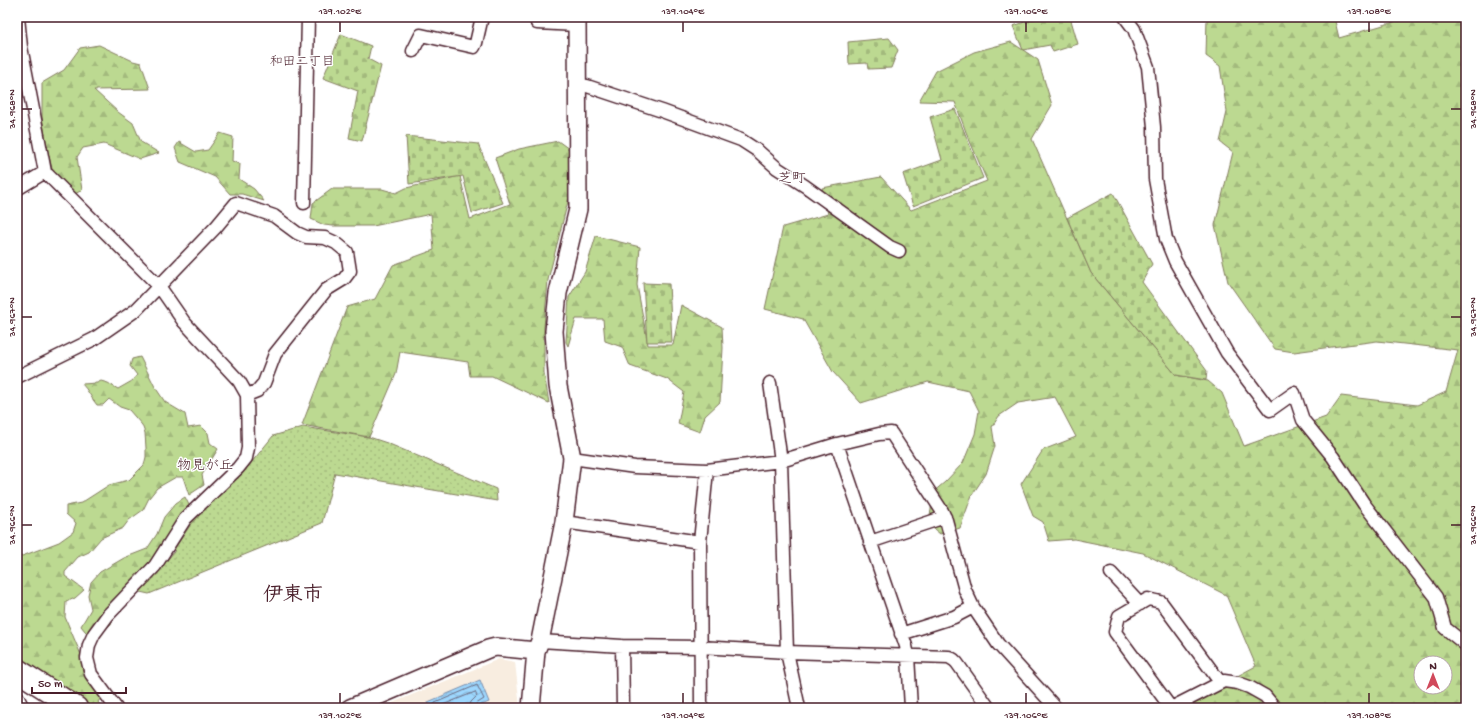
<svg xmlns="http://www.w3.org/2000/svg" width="1483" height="725" viewBox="0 0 1483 725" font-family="'Gochi Hand','Klee One',sans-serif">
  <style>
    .built { fill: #f8ede0 }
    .grass { fill: url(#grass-dots); stroke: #837c5e }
    .forest { fill: url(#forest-firs); stroke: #837c5e; fill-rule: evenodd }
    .cemetery { fill: url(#cemetery-stones); stroke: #837c5e }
    .water { fill: url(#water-waves); stroke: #7c8daa }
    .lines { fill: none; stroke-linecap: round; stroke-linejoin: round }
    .shore { stroke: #6b697f; stroke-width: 1 }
    .street-casing { stroke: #4a1f2b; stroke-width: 15 }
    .secondary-casing { stroke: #4a1f2b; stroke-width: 20 }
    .highway-casing { stroke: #4a1f2b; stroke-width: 25 }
    .street { stroke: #fff; stroke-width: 12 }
    .secondary { stroke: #fff; stroke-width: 17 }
    .highway { stroke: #fff; stroke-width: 22 }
    .ticks { fill: none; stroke: #4a1f2b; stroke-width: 1.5 }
    .labels { text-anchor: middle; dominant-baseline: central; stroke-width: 3; stroke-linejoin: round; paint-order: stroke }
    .neighbourhood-label { font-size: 13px; fill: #4a1f2b; stroke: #fff }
    .quarter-label { font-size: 14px; fill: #4a1f2b; stroke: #fff }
    .town-label { font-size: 20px; font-weight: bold; fill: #4a1f2b; stroke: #fff }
    .neatline { fill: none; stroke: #4a1f2b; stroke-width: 1.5 }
    .ticks-label { font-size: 10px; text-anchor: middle; fill: #4a1f2b }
  </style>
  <defs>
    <pattern id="grass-dots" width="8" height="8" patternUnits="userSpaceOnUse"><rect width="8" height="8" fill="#bcd991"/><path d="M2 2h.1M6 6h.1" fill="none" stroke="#a3ba7d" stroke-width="1.8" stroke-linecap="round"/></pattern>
    <pattern id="forest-firs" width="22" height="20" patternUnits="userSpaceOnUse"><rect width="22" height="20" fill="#bcd991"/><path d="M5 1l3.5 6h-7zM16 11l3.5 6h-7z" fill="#a3ba7d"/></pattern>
    <pattern id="cemetery-stones" width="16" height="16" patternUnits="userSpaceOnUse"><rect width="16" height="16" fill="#bcd991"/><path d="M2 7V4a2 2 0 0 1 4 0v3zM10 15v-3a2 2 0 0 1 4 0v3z" fill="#a3ba7d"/></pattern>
    <pattern id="water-waves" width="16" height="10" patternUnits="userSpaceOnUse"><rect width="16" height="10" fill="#9dd7fe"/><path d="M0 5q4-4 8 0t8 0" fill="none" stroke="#89b8da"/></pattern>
  </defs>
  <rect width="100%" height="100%" fill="#fff"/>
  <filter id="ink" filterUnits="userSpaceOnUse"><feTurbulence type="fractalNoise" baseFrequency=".025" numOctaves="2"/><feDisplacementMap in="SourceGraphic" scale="8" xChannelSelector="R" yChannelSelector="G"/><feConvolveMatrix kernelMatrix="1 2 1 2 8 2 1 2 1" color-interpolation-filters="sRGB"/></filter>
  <g filter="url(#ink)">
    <!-- built -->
    <path class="built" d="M499,659L515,662L520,708H380Z"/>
    <!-- grass -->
    <path class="grass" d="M303,427L369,437L387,443L496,489L497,501L335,473L322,523L149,594L140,592L174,552L175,548L189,527L196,507L243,473L273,436Z"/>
    <!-- forest -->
    <path class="forest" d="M1207,17H1334L1339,38L1411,17H1466V708H1178L1256,666L1226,595L1143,553L1074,539L1049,541L1043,522L1033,516L1021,484L1043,450L1076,437L1055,397L1018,403L999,416L992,427L995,446L986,474L972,495L960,528L940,534L928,524L931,510L932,493L945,482L963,463L975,434L979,411L969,391L928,382L861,403L833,372L803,319L765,309L783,227L828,214L822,188L881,177L911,210L987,181L966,132L955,102L919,101L936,71L974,52L1011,42L1038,60L1052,105L1032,139L1091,273L1176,375L1208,381L1222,393L1244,446L1326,417L1341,396L1417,405L1446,392L1458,350L1377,341L1294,352L1275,349L1228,282L1215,225L1233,152L1220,142L1227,112L1220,66L1206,56ZM1421,663H1445V687H1421Z
      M99,45L133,61L141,63L150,89L94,90L118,112L133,123L141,142L159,153L140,159L104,144L83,148L77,157L82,190L75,194L53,173L47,148L42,117V83L64,70L80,48Z
      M220,133L233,137L232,161L240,164L239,179L254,189L264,201L242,194H230L215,177L180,162L175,148L179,142L196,152L208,150Z
      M558,141L569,149V197L548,280L544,327V373L549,403L492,376H470L468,362L400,352L396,374L369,437L302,425L347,307L375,299L393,265L434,250L431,214L373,226H333L324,225L311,219L313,203L332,189H382L396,193L406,188L460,176L470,219L510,204L495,158L519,149Z
      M596,236L640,247L637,285L648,345H673L681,305L722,327L723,348L720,402L705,416L700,432L678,424L684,392L667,379L630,366L622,347L605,341L603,319H576L568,346L566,342L569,297L585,272Z
      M140,357L155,387L165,402L185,414L188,428L201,426L208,433L210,443L218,449L202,475L204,485L189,495L183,477H176L157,488L149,498L143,510L129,520L123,528L101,538L89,552L78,557L65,572V576L84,590L75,598L66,602L65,617L87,669L102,696L98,702L102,708H82L17,664V558L59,542L73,532L76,523L66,514V506L81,503L109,485L129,480L144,465L146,457V448L145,433L142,425L129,410L120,407L109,399L103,405H97C91,398 88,390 82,384L97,383L101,381L108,383L118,389L132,381L137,375L130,366L132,359Z
      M185,497L191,509L178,518L151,566L124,594L111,624L99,635L89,636L81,626L91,609L88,595L91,582L100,572L124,558L147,549L157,534L164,517L176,503Z"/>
    <!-- cemetery -->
    <path class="cemetery" d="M1040,17H1070L1078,44L1053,52L1050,45L1023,50L1013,26Z
      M341,34L371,46L368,59L381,66L362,141L349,138L358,91L323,78Z
      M889,38L898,50L891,68L868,69L867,63L849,64L848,42Z
      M955,109L983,178L913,206L903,174L942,160L930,117Z
      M406,136L478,144L503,203L472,213L463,176L409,184Z
      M1113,193L1152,264L1142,282L1207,371L1206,380L1176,375L1091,273L1067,218Z
      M643,283L669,284L672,342H647Z"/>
    <!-- water -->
    <path class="water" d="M480,680L489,702L475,708H430L428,702Z"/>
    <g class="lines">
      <!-- shore -->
      <path class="shore" d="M434,708L435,703L477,685L484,699L476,704L474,708
        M439,708L440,706L475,692L477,696L471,702L469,708"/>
      <!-- street casing -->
      <g class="street-casing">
        <path id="street" d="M18,17L21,47L45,172L159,286L184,322L239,381L247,395L248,448L246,458L238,468L185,519L155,566L108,615L94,634L89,645L87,658L91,674L116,708
          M1125,17L1134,29L1148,67L1154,127L1155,179L1166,239L1175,261L1227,353L1270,410L1294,393L1303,420L1333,457L1364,504L1436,597L1445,628L1466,645
          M537,23L577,25
          M413,51L421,35L474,47L476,43L482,17
          M577,85L587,86L662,111L741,140L758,151L777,168L805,186L890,247L899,251
          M17,189L45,172
          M304,203L308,17
          M17,377L94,339L136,310L216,227L236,203L274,216L297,233L306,237L325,238L336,243L347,252L350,271L344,279L326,290L275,354L264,383L257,391L247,395
          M770,383L781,461L787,652L799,708
          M837,444L906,646L908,656L911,708
          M572,458L635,467L707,470L781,461L837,444L879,434L891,433L942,511L946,520L965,590L973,607L998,644L1056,708
          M564,522L700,542
          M870,542L945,517
          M1111,573L1140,604
          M901,634L954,617L973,607
          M540,641L622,646L700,647L787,652L949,657L954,660L957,663L989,708
          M622,646L623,708
          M17,696L23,708
          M701,708L700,542L707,470
          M1171,708L1115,632L1119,616L1148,599L1161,602L1220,682
          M1171,708L1224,681L1238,683L1249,687L1265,696L1275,708"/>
      </g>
      <!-- secondary casing -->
      <g class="secondary-casing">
        <path id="secondary" d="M350,708L488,649L496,647L536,651
          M531,708L536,651L540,641L564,522L572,458L558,386L554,331L558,293L578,209L577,17"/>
      </g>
      <!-- highway casing -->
      <g class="highway-casing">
        <path id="highway" d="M17,670L76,708"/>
      </g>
      <!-- street -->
      <use href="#street" class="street"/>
      <!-- secondary -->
      <use href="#secondary" class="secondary"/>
      <!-- highway -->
      <use href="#highway" class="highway"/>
    </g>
  </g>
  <!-- ticks -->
  <path class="ticks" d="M340,22V32M683,22V32M1026,22V32M1369,22V32M22,109H32M1451,109H1461M22,317H32M1451,317H1461M22,525H32M1451,525H1461M340,693V703M683,693V703M1026,693V703M1369,693V703"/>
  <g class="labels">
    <!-- neighbourhood labels -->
    <g class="neighbourhood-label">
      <text x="302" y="62">和田二丁目</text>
    </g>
    <!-- quarter labels -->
    <g class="quarter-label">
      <text x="792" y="179">芝町</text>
      <text x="205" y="466">物見が丘</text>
    </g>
    <!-- town labels -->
    <g class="town-label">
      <text x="293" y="596">伊東市</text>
    </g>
  </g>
  <!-- margin -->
  <rect width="1483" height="725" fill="none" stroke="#fff" stroke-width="44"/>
  <!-- north arrow -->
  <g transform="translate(1433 675)"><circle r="19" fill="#ffffff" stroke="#b7a5aa"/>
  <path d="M0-3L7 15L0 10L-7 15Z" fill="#d1495b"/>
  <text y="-6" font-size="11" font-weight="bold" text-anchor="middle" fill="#4a1f2b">N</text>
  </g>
  <!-- scale -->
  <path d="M32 687v6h94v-6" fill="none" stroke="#4a1f2b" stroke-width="2"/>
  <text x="38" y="687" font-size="12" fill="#4a1f2b" stroke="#ffffff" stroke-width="3" paint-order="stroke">50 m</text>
  <rect x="22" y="22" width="1439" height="681" class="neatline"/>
  <g class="ticks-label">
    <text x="340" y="14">139.102°E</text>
    <text x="683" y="14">139.104°E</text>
    <text x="1026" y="14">139.106°E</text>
    <text x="1369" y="14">139.108°E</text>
    <text transform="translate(11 109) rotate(-90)" y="4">34.968°N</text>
    <text transform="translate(1472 109) rotate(-90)" y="4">34.968°N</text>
    <text transform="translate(11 317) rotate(-90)" y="4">34.967°N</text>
    <text transform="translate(1472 317) rotate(-90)" y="4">34.967°N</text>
    <text transform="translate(11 525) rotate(-90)" y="4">34.966°N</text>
    <text transform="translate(1472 525) rotate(-90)" y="4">34.966°N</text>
    <text x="340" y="718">139.102°E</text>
    <text x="683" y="718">139.104°E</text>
    <text x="1026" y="718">139.106°E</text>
    <text x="1369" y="718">139.108°E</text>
  </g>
</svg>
